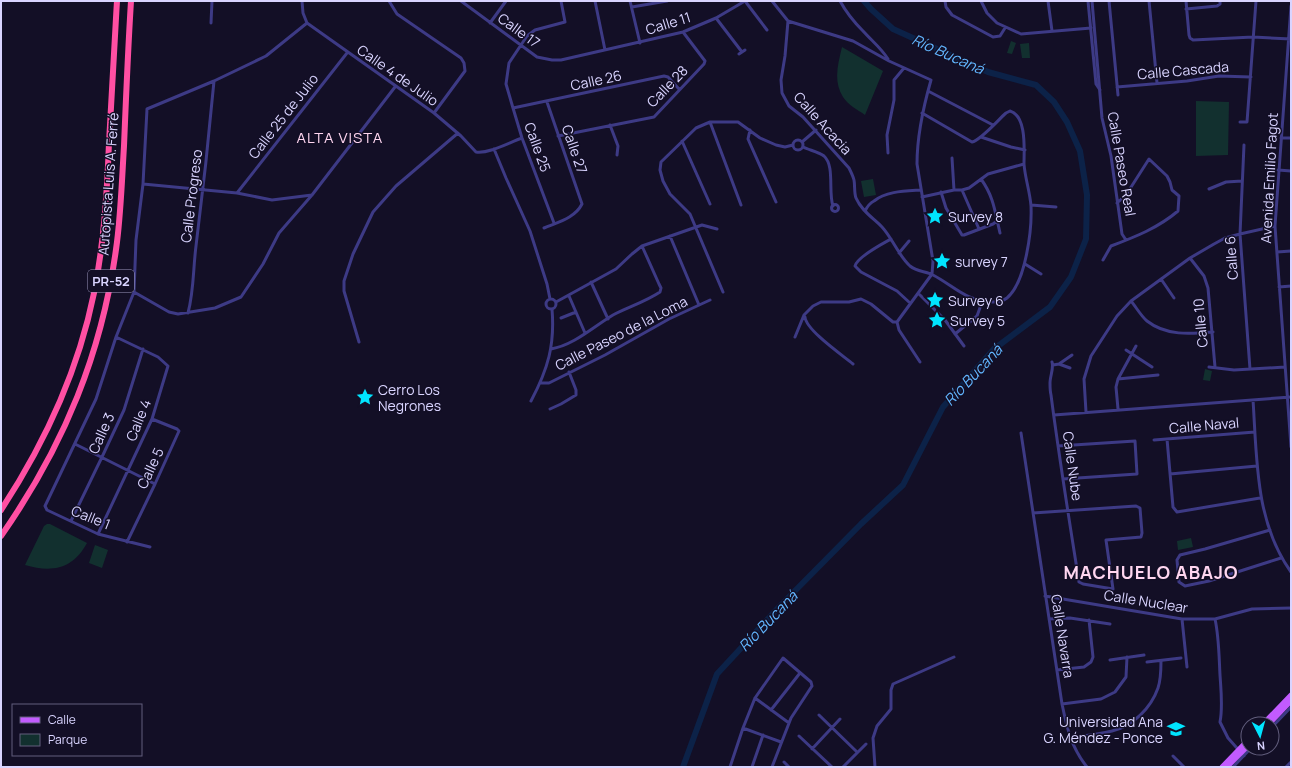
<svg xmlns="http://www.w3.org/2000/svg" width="1292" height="768" viewBox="0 0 1292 768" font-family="Manrope,sans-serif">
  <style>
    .green { fill: #12302f }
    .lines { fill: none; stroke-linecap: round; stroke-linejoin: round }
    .river { stroke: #0c2248; stroke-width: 6 }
    .minor { stroke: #3d3a85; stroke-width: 3 }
    .primary { stroke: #c25bff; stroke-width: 5 }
    .motorway { stroke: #ff4fa3; stroke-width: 6 }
    .labels { text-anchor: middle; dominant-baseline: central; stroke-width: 3; stroke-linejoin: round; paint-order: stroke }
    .shield { fill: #130f26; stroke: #9e99be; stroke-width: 1 }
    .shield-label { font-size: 13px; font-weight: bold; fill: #d9d4ff }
    .street-label { font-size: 14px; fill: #d9d4ff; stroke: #130f26 }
    .poi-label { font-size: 14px; fill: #d9d4ff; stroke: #130f26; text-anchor: start }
    .water-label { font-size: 15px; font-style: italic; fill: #62b6ff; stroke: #130f26 }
    .neighbourhood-label { font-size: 15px; letter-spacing: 1px; fill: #ffd6f0; stroke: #130f26 }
    .district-label { font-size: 18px; font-weight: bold; letter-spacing: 1px; fill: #ffd6f0; stroke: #130f26 }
  </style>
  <rect width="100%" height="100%" fill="#130f26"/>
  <!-- green -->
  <path class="green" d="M1011,41L1016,43L1012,54L1007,53Z
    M1029,43L1030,58H1022L1020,44Z
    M842,47L883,71L865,115C858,110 848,105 843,97C833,81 838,64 842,47Z
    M1196,101L1229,102L1228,155L1196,156Z
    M873,179L876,195L864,197L861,181Z
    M1205,369L1212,371L1210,381L1203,380Z
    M47,524H50L87,543C73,569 52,573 25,565L44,526Z
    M1191,538L1193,547L1178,550L1177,541Z
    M95,545L108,550L102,568L89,563Z"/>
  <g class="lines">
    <!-- river -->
    <path class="river" d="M683,767L717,674L780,606L861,524L903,485L943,407L994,349L1050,307L1071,277L1086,239L1087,195L1080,151L1067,122L1054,102L1036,85L988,72L893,29L871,9L864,1"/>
    <!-- minor -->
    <path class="minor" d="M302,1L303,13L307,23L434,113L461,136L476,152C489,154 510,142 522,138
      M389,1L397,14L461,58L464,63L465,71L434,113
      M461,1L537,57L552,60H561L683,32L716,18L745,1
      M595,1L605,50
      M630,1L640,43
      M745,1L767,30
      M772,1L788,21L785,56L781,80L782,93L789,106L803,117L849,168C851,172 853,176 854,180C855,185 854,193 856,198C861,210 873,218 882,227C893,239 898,255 910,266C917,272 926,271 933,275C954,286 967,302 993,302C998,302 1003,301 1007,298C1026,282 1032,229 1031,206C1030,192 1025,178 1024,164C1024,150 1027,116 1010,111L1006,113C998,120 981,140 972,142L922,113
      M840,1C846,12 854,22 863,31C872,41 881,48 888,59
      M945,1L946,7L952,15L993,37L1000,36L1005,28
      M981,1L987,13L997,23L1021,34L1091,28
      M1048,1L1052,31
      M1088,1L1096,84L1100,90
      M1092,1L1102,118L1111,156L1122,234L1126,240
      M1109,1L1118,95
      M1149,1L1157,83
      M1186,1L1189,35L1190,38L1193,40L1253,37L1291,39
      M1291,6L1275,226L1291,447
      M632,7L667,1
      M1186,9L1217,6L1220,4V1
      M716,18L742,52
      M788,21L853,41L889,61L931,80C923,108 917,135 917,164L933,261L932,274L897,322L899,330L920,362
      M211,23L212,1
      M490,23L506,1
      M739,54L745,50
      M1117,87L1187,81L1219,76L1251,77
      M928,91L993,125
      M513,108L664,76L668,77L679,89
      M710,122L741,205
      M1240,122H1247L1256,1
      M610,125L618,146L617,155
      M750,130L748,139L776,202
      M558,136L654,117L704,64L705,61L683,32
      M981,137L1011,147L1025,150
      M1281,138H1291
      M793 145a5 5 0 1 1 10 0a5 5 0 1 1-10 0Z
      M682,141L710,204
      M802,142L816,130
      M1244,145L1240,234L1250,369
      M803,147C809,150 819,152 824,156C835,166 828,192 833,206
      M494,149L506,178L530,231L547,284L550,299
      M888,153L887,135L894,100V80L904,68
      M952,158L954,190
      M1278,170L1291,171
      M981,179C994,197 995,212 1000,233
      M143,184L237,193L272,200L312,195
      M1209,189L1226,182L1242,181
      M962,190L979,229
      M941,192L946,208L962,235H964L993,224L997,221
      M237,193L347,53
      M922,197L954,190H962L969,188L988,174L1024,164
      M831.5 208a3.5 3.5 0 1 1 7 0a3.5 3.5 0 1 1-7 0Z
      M1031,205L1056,207
      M865,211C867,207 870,203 874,201C886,191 906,191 921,190
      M554,223L522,138L513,108L506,84L509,63L527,36L535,30L565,22L561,1
      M544,228C558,222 575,218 582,204L547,102
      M670,236L699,305
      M891,239C882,244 857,257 855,266L861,272L897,291L910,303
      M1277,252L1291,251
      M899,253L909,241
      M1190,258L1204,276L1208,288L1215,367
      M1103,260L1111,246C1135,237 1158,228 1178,211L1179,196L1172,190L1170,182L1167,176L1149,159L1126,195L1117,203
      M1025,264L1041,274
      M1161,279L1174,298
      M591,282L608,319
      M1279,287L1291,286
      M134,292L169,312L178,314L215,308L241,297L263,264L279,233L312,195L395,87
      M723,292L690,214L670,194L663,181L660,170L661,162L696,128L710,122H738L760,138L776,145L785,147L793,145
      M918,293L945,320L964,346
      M569,296L585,333
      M546 304a5 5 0 1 1 10 0a5 5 0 1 1-10 0Z
      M1131,301C1136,307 1141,316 1147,321C1166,336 1190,334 1213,332
      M556,302L616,269L632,254L642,246L702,225L717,229
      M188,313C194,291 193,269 196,246C203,191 209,136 214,81
      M805,317C806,330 842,355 853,364
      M561,318L576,312
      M955,334L977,316L982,302
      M795,337L804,315L813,306L821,302H849L861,299L871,304L893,322H897
      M359,342L344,291V281L353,254L373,212L396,186L458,133
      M551,349C574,345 593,327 613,315C628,307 645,302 660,292L661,288L659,284L642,246
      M1126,350L1152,367
      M1059,364L1070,368
      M1053,365L1059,364L1072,355
      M1209,367L1234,370L1285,367
      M1118,379L1158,375
      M541,383H549L605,355L669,319L710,300
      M1253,400C1257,459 1255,522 1291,572
      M531,401C548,369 555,345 552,309
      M550,409L561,404L576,395V390L569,372
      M1118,409L1116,387L1118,379L1136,346
      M1086,412L1084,379L1091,356L1117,316L1131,301L1190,258L1214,244L1225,238L1240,234L1275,226
      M1054,415L1291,397
      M1021,433L1062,704C1067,728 1071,747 1087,767
      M1167,439L1173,507L1177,512L1260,498
      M1154,440L1255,432
      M75,444L155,484
      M1058,446L1135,441L1137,474L1063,479
      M1170,474L1257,466
      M1033,513L1136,506L1140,508L1142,533L1141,537L1106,540L1113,589L1083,584L1079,582C1069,519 1059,457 1051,395C1050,391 1050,386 1050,383C1050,376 1054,368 1052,362
      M71,521L102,457L124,410L143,349
      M1270,530L1205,549L1180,555L1177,560L1179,582L1185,586L1209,581L1281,558
      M98,534L152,419L168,366L158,357L116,337
      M127,542L155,484L179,431L177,429L152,419
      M150,547L98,534L47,510L45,506L96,399L116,337L134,292L136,240L143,184L147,109L214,81L266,56L307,23
      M1045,596L1182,619H1215L1252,609L1291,608
      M1049,619L1070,618L1110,624
      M1182,619L1187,667
      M1215,619C1219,637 1219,657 1220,675C1221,691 1223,707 1220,722L1228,738L1244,756
      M1110,660L1144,655
      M1147,662L1181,658
      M1057,670L1084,667L1091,662L1093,657L1089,620
      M755,698L789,723
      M1062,704L1101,699L1115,692L1126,677L1127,657
      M771,710L800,673
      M819,715L857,752
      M1272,727L1291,707
      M743,728L781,742
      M799,736L832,767
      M1070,738C1084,736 1099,734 1112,731C1133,726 1151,708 1158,688C1161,679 1161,670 1161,661
      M812,749L840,719
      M1173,756L1184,767
      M784,762L789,767
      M730,767L743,728L755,698L783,658L811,682L812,686L791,718L772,767
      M752,767L763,735
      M843,767L866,744
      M875,767L873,738L877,726L891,709V690L893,684L954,657
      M1233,767L1251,748
      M1286,767L1291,762"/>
    <!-- primary -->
    <path class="primary" d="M1263,724L1291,695
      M1269,724L1291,701
      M1222,767L1248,740
      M1227,767L1248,746"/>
    <!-- motorway -->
    <path class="motorway" d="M1,510C45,443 78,372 94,293C104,243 107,193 109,143C112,95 114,48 117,1
      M1,536C64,446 103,352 117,242C121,210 122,178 124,146C126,97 128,49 131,1"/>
  </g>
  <!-- icons -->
  <defs>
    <g id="sight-bare" transform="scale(1.38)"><path d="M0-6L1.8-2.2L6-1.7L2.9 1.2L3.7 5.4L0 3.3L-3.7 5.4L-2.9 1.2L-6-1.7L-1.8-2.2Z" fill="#00e5ff" stroke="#130f26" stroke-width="2.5" paint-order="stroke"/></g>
    <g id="university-bare" transform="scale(1.38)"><path d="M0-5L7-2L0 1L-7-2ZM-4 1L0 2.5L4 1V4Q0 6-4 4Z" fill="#00e5ff" stroke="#130f26" stroke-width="2.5" paint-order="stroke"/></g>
  </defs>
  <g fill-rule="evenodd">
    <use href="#sight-bare" x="935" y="216"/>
    <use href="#sight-bare" x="942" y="261"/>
    <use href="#sight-bare" x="935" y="300"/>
    <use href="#sight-bare" x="937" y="320"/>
    <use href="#sight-bare" x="365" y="397"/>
    <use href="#university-bare" x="1176" y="729"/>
  </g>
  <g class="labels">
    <!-- shield labels -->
    <rect class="shield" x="88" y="270" width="46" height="22" rx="3"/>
    <g class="shield-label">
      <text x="111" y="281">PR-52</text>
    </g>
    <!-- street labels -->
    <g class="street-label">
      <text transform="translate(668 23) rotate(-17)">Calle 11</text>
      <text transform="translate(519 30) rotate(36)">Calle 17</text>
      <text transform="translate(1183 70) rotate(-5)">Calle Cascada</text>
      <text transform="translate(398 75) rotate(35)">Calle 4 de Julio</text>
      <text transform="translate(596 80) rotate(-12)">Calle 26</text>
      <text transform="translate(667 86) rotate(-46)">Calle 28</text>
      <text transform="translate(283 116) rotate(-52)">Calle 25 de Julio</text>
      <text transform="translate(823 123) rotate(48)">Calle Acacia</text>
      <text transform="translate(538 147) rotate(70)">Calle 25</text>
      <text transform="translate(575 149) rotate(71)">Calle 27</text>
      <text transform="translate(1122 164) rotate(80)">Calle Paseo Real</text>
      <text transform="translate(1269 178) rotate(-87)">Avenida Emilio Fagot</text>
      <text transform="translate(108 184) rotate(-86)">Autopista Luis A. Ferré</text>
      <text transform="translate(191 196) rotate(-83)">Calle Progreso</text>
      <text transform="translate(1231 258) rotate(-94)">Calle 6</text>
      <text transform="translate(1200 323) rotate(-95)">Calle 10</text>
      <text transform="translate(621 333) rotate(-27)">Calle Paseo de la Loma</text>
      <text transform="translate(138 420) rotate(-68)">Calle 4</text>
      <text transform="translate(1204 425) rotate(-5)">Calle Naval</text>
      <text transform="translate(101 433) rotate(-66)">Calle 3</text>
      <text transform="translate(1073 466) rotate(82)">Calle Nube</text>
      <text transform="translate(150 468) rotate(-65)">Calle 5</text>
      <text transform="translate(91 517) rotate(22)">Calle 1</text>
      <text transform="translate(1146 601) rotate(9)">Calle Nuclear</text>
      <text transform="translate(1063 636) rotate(81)">Calle Navarra</text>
    </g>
    <!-- poi labels -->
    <g class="poi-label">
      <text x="948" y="216">Survey 8</text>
      <text x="955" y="261">survey 7</text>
      <text x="948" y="300">Survey 6</text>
      <text x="950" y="320">Survey 5</text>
      <text x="378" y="389">Cerro Los<tspan x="378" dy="16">Negrones</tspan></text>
      <text x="1163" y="721" text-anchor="end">Universidad Ana<tspan x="1163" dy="16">G. Méndez - Ponce</tspan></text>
    </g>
    <!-- water labels -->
    <g class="water-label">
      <text transform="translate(948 54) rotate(24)">Río Bucaná</text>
      <text transform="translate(973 375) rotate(-47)">Río Bucaná</text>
      <text transform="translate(768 621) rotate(-46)">Río Bucaná</text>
    </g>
    <!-- neighbourhood labels -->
    <g class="neighbourhood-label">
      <text x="340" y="137">ALTA VISTA</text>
    </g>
    <!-- district labels -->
    <g class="district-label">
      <text x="1151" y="572">MACHUELO ABAJO</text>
    </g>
  </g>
  <!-- border -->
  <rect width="1292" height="768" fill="none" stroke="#d9d4ff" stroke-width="4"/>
  <!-- legend -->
  <rect x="12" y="704" width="130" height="52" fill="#130f26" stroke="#625e7d"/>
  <rect x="20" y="717" width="20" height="6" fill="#c25bff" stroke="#625e7d"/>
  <text x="48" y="724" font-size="12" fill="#d9d4ff">Calle</text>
  <rect x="20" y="734" width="20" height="12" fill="#12302f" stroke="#625e7d"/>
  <text x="48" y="744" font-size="12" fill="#d9d4ff">Parque</text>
  <!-- north arrow -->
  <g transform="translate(1260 736) rotate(174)"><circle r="19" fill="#130f26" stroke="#625e7d"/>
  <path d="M0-3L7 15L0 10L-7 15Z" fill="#00e5ff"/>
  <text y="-6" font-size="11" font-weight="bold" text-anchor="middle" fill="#d9d4ff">N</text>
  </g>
</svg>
